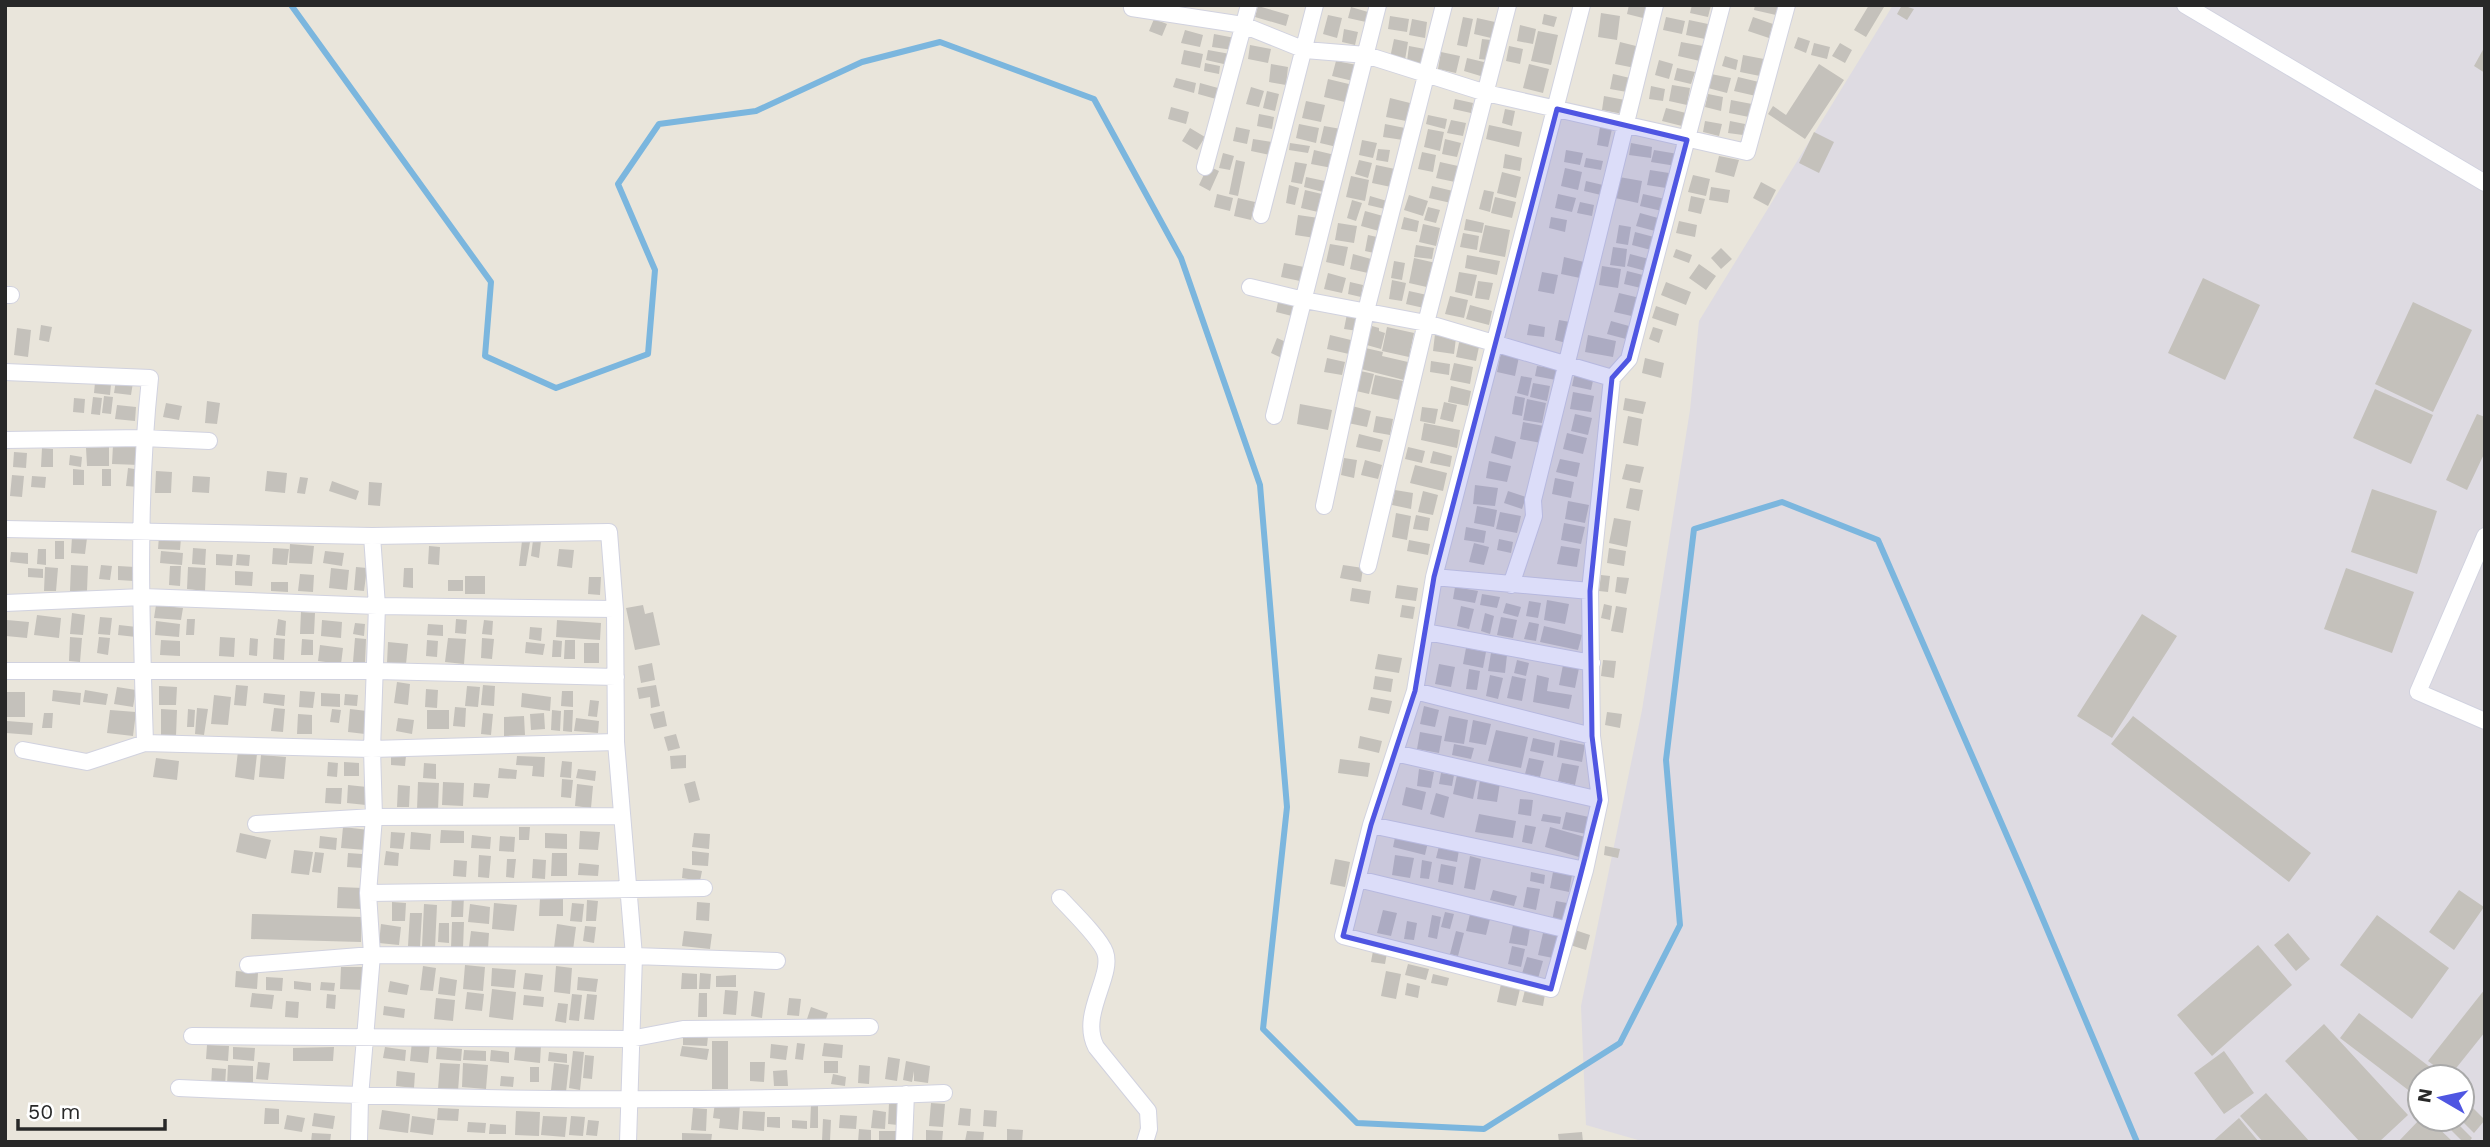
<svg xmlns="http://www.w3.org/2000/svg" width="2490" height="1147" viewBox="0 0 2490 1147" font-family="'Work Sans',sans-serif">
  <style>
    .industrial { fill: #dedbe2; fill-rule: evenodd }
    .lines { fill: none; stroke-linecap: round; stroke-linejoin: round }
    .stream { stroke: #7bb6de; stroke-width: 6 }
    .building { fill: #c4c1bb }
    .minor-casing { stroke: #d1d2df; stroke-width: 18 }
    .minor { stroke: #fff; stroke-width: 16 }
    .marked { fill: #4f56e2; fill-opacity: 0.2; stroke: #4f56e2; stroke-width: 5; stroke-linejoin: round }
  </style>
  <rect width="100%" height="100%" fill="#e9e5db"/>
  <!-- industrial -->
  <path class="industrial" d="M1893,5H2485V1142H1645L1586,1125L1581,1006L1642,710L1690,410L1699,321ZM2420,1077H2462V1119H2420Z"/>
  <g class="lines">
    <!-- stream -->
    <path class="stream" d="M291,5L491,282L485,356L556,388L648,354L655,270L618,184L659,124L756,111L862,62L940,42L1094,99L1181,258L1260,485L1287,807L1263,1029L1357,1123L1484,1129L1620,1043L1680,925L1666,760L1694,529L1782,502L1878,540L2028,884L2137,1142"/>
  </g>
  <!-- building -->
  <path class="building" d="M1629,5H1650L1647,19L1627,14Z
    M1692,5H1711L1708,17L1690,13Z
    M1755,5H1778L1776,15L1754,10Z
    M1869,5L1884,7L1866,37L1854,30Z
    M1902,5L1914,9L1907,20L1897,14Z
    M1258,6L1289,15L1286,26L1255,17Z
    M1351,7L1368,12L1366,22L1348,18Z
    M1601,13L1620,16L1617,40L1598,37Z
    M1544,14L1557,17L1554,27L1542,24Z
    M1328,15L1342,18L1337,38L1323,34Z
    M1390,16L1409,19L1407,32L1388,29Z
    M1463,17L1473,19L1467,47L1457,45Z
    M1666,17L1685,21L1682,34L1663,30Z
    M1753,17L1773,24L1769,38L1748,31Z
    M1477,18L1495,22L1491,38L1474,34Z
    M1154,19L1167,24L1162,36L1149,31Z
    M1412,19L1427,22L1425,38L1409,35Z
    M1689,20L1708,24L1705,39L1686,35Z
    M1520,25L1536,29L1533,44L1517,41Z
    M1344,29L1358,32L1355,45L1342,42Z
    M1185,30L1203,35L1200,47L1181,43Z
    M1538,31L1558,35L1551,65L1531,61Z
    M1214,34L1235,38L1233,50L1212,47Z
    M1798,37L1810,41L1806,53L1794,48Z
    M1394,39L1408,42L1405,60L1390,58Z
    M1482,39L1491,40L1488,60L1479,59Z
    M1620,42L1640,47L1635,68L1615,64Z
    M1681,42L1703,46L1700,61L1678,56Z
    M1814,43L1830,47L1827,59L1811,55Z
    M1840,43L1852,50L1845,63L1832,56Z
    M1250,45L1271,49L1268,63L1248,59Z
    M1409,46L1425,49L1422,64L1407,61Z
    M1509,46L1523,49L1520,64L1506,61Z
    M2485,46V73L2474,66Z
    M1184,50L1203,54L1200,68L1181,64Z
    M1208,50L1230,54L1228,65L1206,60Z
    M1441,52L1460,56L1456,73L1438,69Z
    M1743,55L1764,59L1760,76L1740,72Z
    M1725,56L1738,60L1736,70L1722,66Z
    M1467,58L1488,63L1484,77L1464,71Z
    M1659,60L1673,64L1669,79L1655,75Z
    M1336,61L1357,65L1353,81L1332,76Z
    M1205,63L1220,66L1219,74L1204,71Z
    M1271,64L1288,67L1286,85L1269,82Z
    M1529,64L1549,69L1543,93L1523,88Z
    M1819,64L1844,80L1805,139L1768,114L1773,106L1786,115Z
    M1677,68L1695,72L1691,84L1674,80Z
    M1613,74L1630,78L1627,92L1610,89Z
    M1711,74L1731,78L1727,93L1708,88Z
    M1738,77L1759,82L1756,96L1734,91Z
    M1176,78L1196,83L1194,93L1173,87Z
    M1328,79L1353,85L1349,103L1324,97Z
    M1200,83L1218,88L1216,99L1198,94Z
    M1672,85L1690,88L1687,105L1669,101Z
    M1651,86L1665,89L1663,101L1649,99Z
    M1251,87L1264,91L1259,107L1246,104Z
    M1267,91L1279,94L1275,111L1263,108Z
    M1708,94L1723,97L1721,111L1705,107Z
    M1604,96L1625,100L1623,114L1602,110Z
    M1390,98L1410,103L1406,121L1386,117Z
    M1455,99L1473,103L1471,113L1453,109Z
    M1731,100L1752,104L1749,117L1729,113Z
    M1306,101L1325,105L1321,122L1302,118Z
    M1171,107L1189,112L1186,124L1168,119Z
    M1666,108L1686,113L1682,126L1662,121Z
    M1505,109L1515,111L1512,126L1502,123Z
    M1259,114L1274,117L1272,129L1257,126Z
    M1428,115L1447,119L1445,129L1426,124Z
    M1451,120L1466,123L1463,136L1447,133Z
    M1705,121L1722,124L1719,136L1703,132Z
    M1730,121L1745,124L1743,135L1728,133Z
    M1299,124L1319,128L1316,143L1296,138Z
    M1385,124L1405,128L1403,140L1383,137Z
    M1489,125L1522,132L1519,147L1486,139Z
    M1324,126L1341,129L1337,147L1320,143Z
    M1236,127L1250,130L1247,144L1233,141Z
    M1600,127L1612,129L1608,147L1597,145Z
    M1190,128L1205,137L1197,150L1182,141Z
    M1428,129L1444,132L1440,151L1424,147Z
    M1814,132L1834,142L1819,173L1799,163Z
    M1253,139L1272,142L1270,155L1251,151Z
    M1445,139L1461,143L1457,157L1442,154Z
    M1362,140L1377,143L1373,158L1359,155Z
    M1290,143L1310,146L1308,153L1289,150Z
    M1631,143L1652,147L1651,158L1629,155Z
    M1378,149L1390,150L1388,162L1376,160Z
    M1314,150L1335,155L1332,168L1311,164Z
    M1566,150L1583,153L1580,165L1564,162Z
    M1654,150L1678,154L1676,166L1651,162Z
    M1422,152L1436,155L1433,172L1418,169Z
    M1223,153L1234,156L1230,170L1219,168Z
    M1505,154L1522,158L1520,171L1503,168Z
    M1719,156L1739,160L1734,177L1715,172Z
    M1586,158L1603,161L1601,170L1584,167Z
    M1236,160L1245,162L1238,196L1229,194Z
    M1359,160L1372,163L1368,178L1355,174Z
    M1295,162L1307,164L1302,184L1291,182Z
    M1440,162L1458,166L1455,182L1436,178Z
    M1376,165L1395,169L1391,187L1372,183Z
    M1208,166L1219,171L1210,191L1199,185Z
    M1565,168L1582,172L1578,190L1561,186Z
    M1650,170L1669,173L1666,188L1647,185Z
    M1502,172L1521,177L1516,198L1497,193Z
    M1693,175L1710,179L1706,196L1688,192Z
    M1351,176L1369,180L1365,201L1346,197Z
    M1306,177L1325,181L1323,192L1304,187Z
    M1619,177L1642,181L1638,203L1615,198Z
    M1586,181L1603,185L1601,195L1584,191Z
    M1761,182L1776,190L1768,206L1753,198Z
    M1289,185L1299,188L1295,205L1286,203Z
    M1432,186L1453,191L1451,203L1429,198Z
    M1711,187L1730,190L1728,203L1709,200Z
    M1305,190L1322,194L1318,212L1301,208Z
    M1484,190L1494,192L1490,212L1479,209Z
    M1217,194L1233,198L1230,211L1214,207Z
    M1558,194L1576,198L1572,212L1555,208Z
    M1643,194L1665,199L1662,211L1640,206Z
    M1409,195L1428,201L1423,216L1404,210Z
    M1370,196L1387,201L1385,209L1368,205Z
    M1691,196L1705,199L1701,214L1688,211Z
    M1495,197L1516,202L1512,218L1491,213Z
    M1238,198L1255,202L1251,220L1234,216Z
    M1352,200L1362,203L1356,221L1347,218Z
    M1580,202L1594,205L1592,216L1577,213Z
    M1428,207L1440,210L1436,223L1424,220Z
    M1365,211L1383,216L1379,231L1361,226Z
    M1640,213L1658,218L1655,231L1636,226Z
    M1298,215L1319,218L1315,238L1295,235Z
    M1404,217L1419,221L1417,232L1401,229Z
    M1551,217L1567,220L1565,232L1549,228Z
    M1466,219L1484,223L1482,233L1464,230Z
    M1679,221L1697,225L1695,237L1676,233Z
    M1338,223L1357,226L1354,243L1335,240Z
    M1423,224L1440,228L1436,246L1419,242Z
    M1485,225L1510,230L1505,257L1479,252Z
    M1619,225L1631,227L1628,245L1616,243Z
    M1635,232L1654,237L1651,250L1632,245Z
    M1463,233L1479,236L1477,250L1460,247Z
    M1368,235L1377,237L1374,253L1365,251Z
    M1330,244L1348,247L1344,266L1326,262Z
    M1416,245L1434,248L1432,259L1414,257Z
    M1613,247L1627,249L1625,267L1610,265Z
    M1721,248L1732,259L1721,269L1711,258Z
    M1676,249L1692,255L1689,263L1673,257Z
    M1353,254L1371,259L1368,273L1350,269Z
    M1630,254L1649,259L1646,271L1627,266Z
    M1467,255L1500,261L1497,275L1465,268Z
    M1564,257L1584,262L1580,278L1561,274Z
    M1414,258L1436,263L1431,288L1409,283Z
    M1394,261L1405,263L1402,280L1391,278Z
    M1284,263L1304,267L1300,281L1281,277Z
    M1699,264L1716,276L1706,290L1689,278Z
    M1602,266L1621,269L1618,288L1599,285Z
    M1627,271L1647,276L1645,289L1624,284Z
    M1459,272L1477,275L1472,296L1455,292Z
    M1542,272L1558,275L1554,294L1538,291Z
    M1328,273L1346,278L1342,293L1324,289Z
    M2203,278L2260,305L2225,380L2168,353Z
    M1392,280L1406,283L1402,301L1389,299Z
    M1478,281L1493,283L1489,300L1475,298Z
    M1350,282L1363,285L1361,297L1348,294Z
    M1666,282L1691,292L1686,305L1661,295Z
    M1409,291L1427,295L1424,308L1406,304Z
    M1619,293L1640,298L1636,317L1614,312Z
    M1450,296L1468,300L1464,318L1445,314Z
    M1279,297L1296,301L1292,316L1276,312Z
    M2413,302L2472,330L2433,412L2375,384Z
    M1470,305L1492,311L1489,325L1466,319Z
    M1656,306L1679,314L1676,326L1652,318Z
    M1347,314L1361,316L1358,331L1344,329Z
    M1559,320L1570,322L1566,343L1555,340Z
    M1611,321L1629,326L1626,339L1607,334Z
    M1529,324L1545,327L1544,337L1527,335Z
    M41,325L52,327L49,342L39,340Z
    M1372,326L1379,328V331L1385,333L1381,349L1363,344L1366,328L1371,329Z
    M1387,327L1414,333L1409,357L1382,351Z
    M1653,327L1663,330L1659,343L1649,339Z
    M17,328L31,330L28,357L14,355Z
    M1435,334L1456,338L1454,354L1433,351Z
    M1330,335L1351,340L1349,354L1327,349Z
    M1588,335L1616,341L1613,357L1585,352Z
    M1277,338L1293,345L1286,360L1271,353Z
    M1460,338L1480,342L1476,361L1456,357Z
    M1361,347L1383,352L1382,356L1408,362L1404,380L1357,368Z
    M1501,353L1519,357L1515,376L1497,372Z
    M1327,358L1345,362L1342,375L1324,372Z
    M1645,358L1664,363L1661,378L1642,373Z
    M1431,361L1450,364L1449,375L1430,372Z
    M1454,363L1473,367L1470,384L1450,380Z
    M1537,366L1558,369L1556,380L1535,376Z
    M1356,370L1374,374L1369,394L1352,390Z
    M96,372L112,374L110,395L94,393Z
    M1575,372L1594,376L1591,390L1572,386Z
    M117,374L134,376L131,395L114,393Z
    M1375,375L1403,381L1399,400L1371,394Z
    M1521,376L1532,378L1528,396L1517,393Z
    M1533,383L1550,386L1547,401L1530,397Z
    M1451,386L1471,391L1468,406L1448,402Z
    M2375,389L2433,415L2411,464L2353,438Z
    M1573,392L1594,396L1591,412L1570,409Z
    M104,396L113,397L111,414L102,413Z
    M1515,396L1525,398L1522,416L1512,414Z
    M93,397L102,398L100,415L91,414Z
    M74,398L85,399L84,413L73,412Z
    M1625,398L1646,402L1643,414L1623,410Z
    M1527,399L1546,403L1542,423L1523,420Z
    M207,401L220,403L217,424L205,423Z
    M1444,402L1457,405L1453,422L1440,419Z
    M166,403L182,406L179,420L163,417Z
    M1300,404L1332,410L1328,430L1297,424Z
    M117,405L136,407L135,421L115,419Z
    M1352,406L1371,411L1367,427L1348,423Z
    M1422,407L1438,409L1435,424L1420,421Z
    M1575,414L1592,418L1588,435L1571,431Z
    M2477,414L2485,417V452L2467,490L2446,480Z
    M1376,416L1393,419L1390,435L1373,432Z
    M1628,416L1642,419L1638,446L1623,443Z
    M1523,422L1544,426L1541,443L1520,439Z
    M1424,423L1460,430L1457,448L1421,440Z
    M1567,433L1587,438L1583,454L1563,449Z
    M1359,434L1383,440L1380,452L1356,447Z
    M1495,436L1516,442L1512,459L1491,453Z
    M113,445H141L140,465L112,464Z
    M109,447V466H87L86,448Z
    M1408,447L1425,451L1422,463L1405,459Z
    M42,448L53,449V467H41Z
    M1433,451L1452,456L1450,467L1430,463Z
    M14,452L27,453L26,468L13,467Z
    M70,455L82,457L81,467L69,465Z
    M1344,458L1357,460L1354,478L1341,475Z
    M1560,459L1580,463L1577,477L1556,472Z
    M1365,460L1382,465L1378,479L1361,475Z
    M1489,461L1511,466L1507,482L1486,478Z
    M1626,464L1644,467L1640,483L1622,479Z
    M1415,465L1447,473L1443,491L1410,483Z
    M128,468L141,470L139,487L126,486Z
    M73,469L84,470V485H73Z
    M102,469H111V486H102Z
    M156,471L172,472L171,493H155Z
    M267,471L287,473L285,493L265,491Z
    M12,475L24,476L22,497L10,496Z
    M32,476L46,477L45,488L31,487Z
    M193,476L210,477L209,493L192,492Z
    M300,477L308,478L305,494L297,493Z
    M1555,478L1574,482L1571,498L1552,494Z
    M332,481L359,491L356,500L329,491Z
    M369,482L382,483L380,506L368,505Z
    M1475,485L1498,488L1495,506L1473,504Z
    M1630,488L1643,490L1639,511L1626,508Z
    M2372,489L2437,511L2417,574L2351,552Z
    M1395,490L1413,493L1411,509L1392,505Z
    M1423,491L1438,495L1433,515L1418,512Z
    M1508,491L1526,497L1522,509L1504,503Z
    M1568,501L1589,505L1585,523L1565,519Z
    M1477,506L1497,510L1494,527L1474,523Z
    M1500,512L1521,516L1517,533L1496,529Z
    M1396,513L1411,516L1407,540L1392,537Z
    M1416,515L1430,518L1428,531L1413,529Z
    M1614,518L1631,521L1627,547L1609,543Z
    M1564,523L1585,527L1581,544L1561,540Z
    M1466,527L1486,531L1484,543L1464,540Z
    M159,536L181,538L180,550L158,549Z
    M72,537L87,538L85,554L71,553Z
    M1499,539L1513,542L1511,553L1497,550Z
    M533,540L541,541L539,558L531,556Z
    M1409,540L1430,544L1428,555L1407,551Z
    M55,541H64V559H55Z
    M522,541L530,542L526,566H519Z
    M1474,543L1489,547L1484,565L1469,562Z
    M290,544L314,546L312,564L289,563Z
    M429,546L440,547L439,565L428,564Z
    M1561,546L1580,549L1577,567L1557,564Z
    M193,548L206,549L205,565L192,564Z
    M273,548L289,549L287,565L272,564Z
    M1609,548L1626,551L1624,566L1607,563Z
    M38,549H46V565L37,564Z
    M559,549L574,550L572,568L557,566Z
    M161,551L183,553L182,565L160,563Z
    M325,551L344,553L342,566L323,563Z
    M11,552L28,553V564L10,562Z
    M216,554L233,555L232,566L216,565Z
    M237,554L250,555L249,566L236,565Z
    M71,565L88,566L87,591H70Z
    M101,565L112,566L110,580L99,579Z
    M1343,565L1363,568L1361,582L1340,578Z
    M118,566L135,567L134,581L118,580Z
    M170,566H181L180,586L169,585Z
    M45,567L58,568L56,591H44Z
    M188,567L206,568L205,591L187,589Z
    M356,567L367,568L364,591L354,590Z
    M28,568L43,569V578L28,577Z
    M331,568L349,570L347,590L329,588Z
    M404,568H413V588L403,587Z
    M2346,568L2414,592L2392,653L2324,629Z
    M235,571L253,572L252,586L235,585Z
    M300,574L314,575L313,592L298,591Z
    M1601,575L1610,576L1608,592L1599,591Z
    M465,576H485V594H465Z
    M589,577H601L600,595L588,594Z
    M1617,577L1629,578L1626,594L1615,592Z
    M448,580H463V591H448Z
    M271,582H288V592L271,591Z
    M1397,585L1418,588L1416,601L1395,598Z
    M1455,587L1478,591L1475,603L1453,599Z
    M1352,588L1371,591L1369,604L1350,601Z
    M1482,594L1500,597L1497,608L1480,605Z
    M1547,600L1569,604L1565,624L1544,620Z
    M1529,601L1541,603L1538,618L1526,616Z
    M1506,603L1521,607L1518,617L1503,613Z
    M1604,604L1612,606L1610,620L1601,618Z
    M156,605L183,608L181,620L154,618Z
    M643,605L645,614L653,612L660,645L635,650L626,608Z
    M1402,605L1415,607L1413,619L1400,617Z
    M1461,606L1474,609L1469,629L1457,626Z
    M1616,606L1627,608L1623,633L1611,631Z
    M301,612L315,613L314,634H300Z
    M72,613L85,615L83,635L70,634Z
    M1485,613L1494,616L1490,634L1481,631Z
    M2142,614L2177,636L2112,738L2077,716Z
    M37,615L61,618L59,638L34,635Z
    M100,617L112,618L110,635L98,634Z
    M1501,617L1517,620L1513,638L1497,635Z
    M187,619H195L194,635H186Z
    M278,619L286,621L285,636L276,635Z
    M456,619L467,620L466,634L455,633Z
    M7,620L29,622L27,638L6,636Z
    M322,620L342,622L341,638L321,636Z
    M484,620L493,621L492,635L482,634Z
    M557,620L601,623L600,640L556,637Z
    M156,621L180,624L179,637L155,635Z
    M1529,622L1539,624L1536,641L1524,639Z
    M355,623L365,624L364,636L353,634Z
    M428,624L443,625V636L427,635Z
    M119,625L137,627L136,637L118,635Z
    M1544,626L1582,635L1578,650L1540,642Z
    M530,627L542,628L541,641L529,639Z
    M70,637L82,638L80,662L69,661Z
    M99,637L110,638L108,655L97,653Z
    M220,637L235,638L234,657L219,656Z
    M250,638L258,639L257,656L249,655Z
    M274,638L285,639L284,660L273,659Z
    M355,638L366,639L365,663L353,662Z
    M448,638L466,639L464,664L445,662Z
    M482,638L494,639L492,659L481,658Z
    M302,639L313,640V655H301Z
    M161,640L180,641V656L160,655Z
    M427,640L438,641L437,657L426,656Z
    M553,640L562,641L561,657H552Z
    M565,640H575V659H564Z
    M388,642L408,644L406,664L387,663Z
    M526,642L545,644L543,655L525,653Z
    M584,643H599V663H584Z
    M320,645L343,648L341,664L318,661Z
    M1466,648L1486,652L1483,668L1463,664Z
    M1491,653L1507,655L1505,673L1488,671Z
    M1378,654L1402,658L1399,673L1375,669Z
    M1517,660L1529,663L1526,676L1514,673Z
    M1603,660L1616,661L1614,678L1601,676Z
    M652,663L655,680L641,683L638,666Z
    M1439,664L1455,667L1451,687L1435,684Z
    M1563,665L1579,668L1575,688L1559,685Z
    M1469,669L1480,671L1477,690L1466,689Z
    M1490,675L1503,678L1498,699L1486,696Z
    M1537,675L1549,678L1547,691L1572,695L1569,709L1533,702Z
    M1375,676L1393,679L1391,692L1373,689Z
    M1512,676L1526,679L1522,701L1507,698Z
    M397,682L410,684L408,705L394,703Z
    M236,685L248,686L246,706L234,705Z
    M483,685L495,686L494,706L481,705Z
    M656,685L660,706L651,708L650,697L639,699L637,688Z
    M159,686L177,687L176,705H159Z
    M467,686L480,687L478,707L465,706Z
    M117,687L136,690L133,707L114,704Z
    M426,689L438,690L437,708L425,707Z
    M53,690L81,693L80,705L52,701Z
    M85,690L108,694L106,705L83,702Z
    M300,691L315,692L313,708L299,707Z
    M562,691H573V707L561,706Z
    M7,692H25V717H7Z
    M264,693L285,695L284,706L263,703Z
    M321,693L340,694V707L321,706Z
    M522,693L551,697L550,711L521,707Z
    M345,694L358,695L357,706L344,705Z
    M214,695L231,697L228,725L211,724Z
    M1371,697L1392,701L1389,714L1368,710Z
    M590,700L599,701L597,717L588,716Z
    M1424,706L1439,710L1435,727L1420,724Z
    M455,707L466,708L465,727L453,726Z
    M197,708L208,709L204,735L195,734Z
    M274,708L285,709L283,732L271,731Z
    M161,709L177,710L176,736L161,735Z
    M188,709L195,710L194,727H187Z
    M332,709L341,710L339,723L330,722Z
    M350,709L367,711L365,734L348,732Z
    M110,710L136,712L133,736L107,733Z
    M427,710H449V729H427Z
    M552,710L561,711L560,731L551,730Z
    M564,710H573L572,732L563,731Z
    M664,711L667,726L654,729L650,714Z
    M1607,712L1622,714L1620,728L1605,725Z
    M44,713H53L52,728H42Z
    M483,713L493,714L491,735L481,734Z
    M544,713L545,729L531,730L530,714Z
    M298,714L312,715V734H297Z
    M524,716L525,735L504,736V717Z
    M1449,716L1468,720L1464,744L1444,741Z
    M2133,716L2311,853L2289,882L2111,744Z
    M398,718L414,720L412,734L396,731Z
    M576,718L599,721L598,733L574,731Z
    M1473,720L1491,724L1486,745L1469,742Z
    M7,721L33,723L32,735L6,733Z
    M1496,730L1528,737L1521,768L1488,761Z
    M1420,732L1442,736L1439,753L1417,749Z
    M676,734L680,748L668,751L664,737Z
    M1360,736L1382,741L1379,753L1358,748Z
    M1533,738L1555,743L1553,756L1530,751Z
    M1560,740L1585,745L1582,762L1557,757Z
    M1454,744L1474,748L1471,759L1452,755Z
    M238,751L257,754L254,780L235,777Z
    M391,754L406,756L405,766L391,765Z
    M261,755L286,757L284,779L259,777Z
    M686,755V768L671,769L670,756Z
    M517,756L545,757L544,777L532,776L533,766L516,765Z
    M156,758L179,761L177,780L153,777Z
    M1529,758L1544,761L1540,777L1525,774Z
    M1340,759L1370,763L1368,777L1338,773Z
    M562,761L572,762L571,778L560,777Z
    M328,762L338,763L337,777L327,776Z
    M344,762L359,763V776H344Z
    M424,763L436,764V779L423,778Z
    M1562,763L1579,766L1575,785L1558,781Z
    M499,768L517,770L516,779L498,778Z
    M578,769L596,771L595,781L576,778Z
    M1419,769L1434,772L1431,788L1417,786Z
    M1441,773L1454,775L1452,786L1439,784Z
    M1457,775L1477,780L1473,799L1453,794Z
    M562,779L573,780L571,798L561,797Z
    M1480,780L1500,783L1497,802L1477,799Z
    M695,781L700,800L689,803L684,784Z
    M418,782L439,783L438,811L417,810Z
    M443,782L464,783L463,806L442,805Z
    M474,783L490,784L488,798L473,797Z
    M577,784L593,786L591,808L575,806Z
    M348,785L367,787L366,805L347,803Z
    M398,785L410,786L409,807H397Z
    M1406,787L1426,792L1422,810L1402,805Z
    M326,788H342L341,804L325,803Z
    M1436,793L1449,797L1444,818L1430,814Z
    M1520,799L1533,800L1531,816L1518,814Z
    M1566,812L1589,817L1586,834L1562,829Z
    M1479,814L1516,821L1513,838L1475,832Z
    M1543,814L1561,817L1560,824L1541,821Z
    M1525,825L1536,827L1532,844L1522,842Z
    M343,827L369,830L366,850L341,848Z
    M519,827H530L529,840H519Z
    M1550,827L1585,837L1579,857L1545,847Z
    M441,830L464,831V843H440Z
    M580,831L600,832L598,850L579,849Z
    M391,832L405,833L403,849L390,848Z
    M411,832L431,834L430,850L410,849Z
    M240,833L271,840L266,859L236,852Z
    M545,833L567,834V849L545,848Z
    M694,833L710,834L709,849L692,847Z
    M1396,833L1428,842L1425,855L1393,847Z
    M472,835L491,837L490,849L471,848Z
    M320,836L337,838L336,850L319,848Z
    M500,836L515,837L514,852L499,851Z
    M1439,846L1459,850L1457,862L1436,858Z
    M1605,846L1620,849L1618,858L1604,855Z
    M294,850L313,852L309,875L291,873Z
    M386,851L399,853L398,866L384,865Z
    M692,851L709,853L708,866L692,865Z
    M315,852L324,853L321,873L312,872Z
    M348,853L362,854V868L347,867Z
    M552,853H567V876H551Z
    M479,855L491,856L489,878L478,877Z
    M1395,855L1414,858L1410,878L1392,875Z
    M1470,856L1481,859L1475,890L1464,888Z
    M507,859H516L514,878L506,877Z
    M533,859L546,860L545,879L532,878Z
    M1335,859L1350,862L1345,887L1330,884Z
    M454,860L467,861L466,877L453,876Z
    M1422,860L1432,862L1429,879L1420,878Z
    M579,863L599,865L598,876L578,875Z
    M1441,864L1456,867L1453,885L1438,882Z
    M683,868L702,871L700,881L682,878Z
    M1531,872L1545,875L1544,884L1530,881Z
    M1553,872L1572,875L1569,892L1550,888Z
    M338,887L363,888L362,909L337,908Z
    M1527,887L1540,889L1536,910L1523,907Z
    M1493,890L1517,896L1514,906L1490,900Z
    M2459,890L2484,907L2454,950L2429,932Z
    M452,895L464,896L463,917H451Z
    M540,898L563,899V916H539Z
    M587,900L598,901L596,921H586Z
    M1556,901L1567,903L1563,923L1552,921Z
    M392,902L406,903L405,921H392Z
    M697,902L710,903L709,921L696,920Z
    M494,903L517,905L514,931L492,929Z
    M572,903L584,904L582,922L570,921Z
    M424,904L437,905L435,948L422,947Z
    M470,904L490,907L489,924L468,922Z
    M1383,910L1397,913L1391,936L1377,933Z
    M1471,910L1491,915L1486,935L1466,931Z
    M1445,912L1454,914L1450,929L1441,927Z
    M410,913H422L420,947L408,946Z
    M252,914L362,917L361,942L251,939Z
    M1432,915L1441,917L1437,939L1428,937Z
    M2377,915L2449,968L2412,1019L2340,965Z
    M1407,921L1417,923L1414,940L1404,939Z
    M452,922H464L463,948H451Z
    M439,923H449V943L438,942Z
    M381,924L401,927L399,945L379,943Z
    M557,924L576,927L573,950L554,948Z
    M1513,925L1530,928L1527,946L1509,943Z
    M585,926L596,927L594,943L583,941Z
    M1575,930L1590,935L1586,950L1570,945Z
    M471,931L489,933L488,949L469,947Z
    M684,931L712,934L710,949L682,946Z
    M1456,931L1464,933L1458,956L1450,954Z
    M1543,933L1558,935L1553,958L1538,955Z
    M2288,933L2310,959L2296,971L2274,945Z
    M2258,945L2292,985L2212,1056L2177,1015Z
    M1512,946L1525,949L1521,967L1508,964Z
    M1373,951L1387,953L1385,964L1371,962Z
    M1527,957L1543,961L1537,982L1521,977Z
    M1408,964L1429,969L1426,980L1405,975Z
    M465,965L485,967L483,991L463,989Z
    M423,966L436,968L433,991L420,990Z
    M556,966L572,968L570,994L554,992Z
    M341,967H365V990L340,989Z
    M492,968L516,970L514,988L491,986Z
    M236,971L258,973L257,989L235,987Z
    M1386,971L1401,974L1396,999L1381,996Z
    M525,973L543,975L541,991L523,989Z
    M682,973L697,974V989H681Z
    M700,973L711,974L710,989H699Z
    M1433,974L1449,978L1447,986L1431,983Z
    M736,975V987H716V976Z
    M266,977L283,978L282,991L266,990Z
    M440,977L457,980L455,996L438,994Z
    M578,977L598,979L596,992L577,990Z
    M294,981L311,983V991L294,989Z
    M390,981L409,985L407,995L388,992Z
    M321,982L335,983L334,991L320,990Z
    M1407,983L1420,986L1418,998L1405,995Z
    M1501,984L1520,989L1516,1006L1497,1002Z
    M492,989L516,992L513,1020L489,1017Z
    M2485,989V1032L2449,1077L2428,1061Z
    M725,990L738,991L736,1015L723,1014Z
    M1525,990L1545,994L1543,1006L1522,1002Z
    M754,991L765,993L762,1018L751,1016Z
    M467,992L484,994L482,1011L465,1009Z
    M252,993L274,995L272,1009L250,1007Z
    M699,993H707V1017H698Z
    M327,994L336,995L335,1009L326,1008Z
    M572,994L582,995L579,1021L569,1020Z
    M587,994L597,995L594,1020L584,1019Z
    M524,995L544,997L543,1007L523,1005Z
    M436,998L455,1000L453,1021L434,1019Z
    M789,998L801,999L799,1016L787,1015Z
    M286,1001L299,1002L298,1018L285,1017Z
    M558,1003L568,1004L566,1023L555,1021Z
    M384,1006L405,1009L404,1018L383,1015Z
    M811,1007L828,1013L824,1025L807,1019Z
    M2359,1013L2443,1077H2420V1099L2340,1038Z
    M2324,1024L2408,1115L2379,1142H2360L2285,1061Z
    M683,1035L708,1036L707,1046L683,1045Z
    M412,1041L430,1043L428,1063L410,1061Z
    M712,1041H728V1089H712Z
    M516,1043L541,1045L540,1063L514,1060Z
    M797,1043L805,1044L803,1060L795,1059Z
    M824,1043L843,1045L842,1058L822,1056Z
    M771,1044L788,1046L786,1060L770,1058Z
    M207,1045L229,1046L228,1061L206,1059Z
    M682,1046L709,1049L707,1060L680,1056Z
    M233,1047L255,1048L254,1061L233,1059Z
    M334,1047L333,1061H293V1048Z
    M385,1047L406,1050L405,1061L383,1058Z
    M437,1047L462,1049L461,1061L436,1059Z
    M464,1050L486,1051V1061L463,1060Z
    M491,1050L509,1052V1063L490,1061Z
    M573,1051L584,1052L580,1090L569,1088Z
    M2224,1051L2254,1093L2224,1114L2194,1073Z
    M549,1052L567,1054V1063L548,1061Z
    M585,1055L594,1056L592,1079L583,1078Z
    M888,1057L900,1059L897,1081L885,1079Z
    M824,1061H838V1073H824Z
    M906,1061L930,1066L928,1083L914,1081V1071L912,1082L903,1080Z
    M258,1062L270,1063L268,1080L256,1079Z
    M750,1062H765L764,1082L750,1081Z
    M440,1063L460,1064L458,1091L438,1089Z
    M463,1063L488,1065L486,1089L462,1087Z
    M554,1063L569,1065L566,1092L551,1090Z
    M228,1065L253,1066V1085H227Z
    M859,1065L870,1066L869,1084L858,1083Z
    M530,1067H539V1082H530Z
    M212,1068L226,1069L225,1087L211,1086Z
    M787,1070L788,1086H774L773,1071Z
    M397,1071L415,1073L414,1088L396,1086Z
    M833,1074L846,1077L845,1086L831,1084Z
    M501,1076L514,1077L513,1087L500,1086Z
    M2266,1093L2310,1142H2263L2240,1116Z
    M2462,1097L2485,1120L2474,1133L2460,1119H2462Z
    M715,1102L740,1104L738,1130L719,1128L720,1119L713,1118Z
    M889,1103L899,1104L898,1125L888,1124Z
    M931,1103L945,1104L943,1127L929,1126Z
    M811,1104L818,1105V1128H810Z
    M265,1108L279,1109V1124H264Z
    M438,1108L459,1109L458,1121L437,1120Z
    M693,1108L707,1109L706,1131L691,1130Z
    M960,1108L971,1109L970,1126L958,1125Z
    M382,1110L410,1114L408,1133L379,1129Z
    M873,1110L886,1112L885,1129L871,1128Z
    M984,1110L997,1111L996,1127L983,1126Z
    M516,1111L540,1112L539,1136L515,1135Z
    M743,1111L765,1112L764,1131L742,1129Z
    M314,1113L335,1116L333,1129L312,1126Z
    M287,1115L305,1118L302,1132L284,1129Z
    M840,1115L857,1116L856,1129L839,1128Z
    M412,1116L435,1119L433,1135L410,1132Z
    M543,1116L567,1117L565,1137L541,1135Z
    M571,1116L585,1117L583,1136L569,1135Z
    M767,1117H780V1128L767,1127Z
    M2239,1118L2259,1142H2212Z
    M823,1119L831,1120L830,1141H822Z
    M2420,1119H2429L2453,1142H2398Z
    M2440,1119H2453L2472,1138L2469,1142H2463Z
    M588,1120L599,1121L597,1136L586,1135Z
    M792,1120L807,1121V1129L792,1128Z
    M468,1122L486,1123L485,1133L467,1132Z
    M490,1124L506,1125V1134H489Z
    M859,1129L871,1130V1142H858Z
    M1007,1129L1023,1130L1022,1142H1007Z
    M926,1130L943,1131L942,1142H926Z
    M879,1131H897V1142H879Z
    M967,1131L984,1132L983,1142L965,1141Z
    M1582,1132L1583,1142H1559L1558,1134Z
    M312,1133L331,1134L330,1142H311Z
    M682,1133L712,1134L711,1142H682Z"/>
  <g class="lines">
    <!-- minor casing -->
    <g class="minor-casing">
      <path id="minor" d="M1582,5L1434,577L1415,691L1371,825L1343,936L1551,989L1585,870L1600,800L1592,736L1590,591L1612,378L1629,359L1722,5
        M2185,5L2485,183
        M1132,8L1243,25L1305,50L1366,55L1486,93L1747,152L1787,5
        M1205,167L1249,5
        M1261,215L1315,5
        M1250,287L1304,300L1426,323L1612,378
        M5,295H11
        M5,372L150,378C137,499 141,621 145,743
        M1274,416L1378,5
        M5,440L143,438L209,441
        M1324,506L1366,311L1444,5
        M5,529L372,536L609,532L615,609L616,742L634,956L628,1142
        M2485,536L2418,692L2485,721
        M1368,566L1426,323L1508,5
        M1434,577L1590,591
        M1511,585L1534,516L1533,500L1655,5
        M5,603L143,597L377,606L615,609
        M1426,632L1592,663
        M5,671H377L616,677
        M1415,691L1592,736
        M23,750L87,762L145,743L372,749L616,742
        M1395,753L1600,800
        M256,824L374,817L621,816
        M1371,825L1585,870
        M1358,879L1568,930
        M368,893L704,888
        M1060,898C1071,910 1100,938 1105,952C1114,976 1079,1014 1096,1047L1148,1111L1149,1129L1145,1142
        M248,965L372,955L634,956L777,961
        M192,1036L630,1039L683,1029L870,1027
        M179,1088C434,1100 689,1104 944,1093
        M359,1142L360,1097L372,955L368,893L374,817L372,749L377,606L372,536
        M904,1142L906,1094"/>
    </g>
    <!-- minor -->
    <use href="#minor" class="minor"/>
  </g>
  <!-- marked area -->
  <path class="marked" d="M1557,109L1687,140L1629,359L1612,378L1590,591L1592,736L1600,800L1551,989L1343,936L1371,825L1415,691L1434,577Z"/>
  <!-- border -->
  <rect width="2490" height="1147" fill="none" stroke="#282828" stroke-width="14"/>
  <!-- north arrow -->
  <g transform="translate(2441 1098) rotate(279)"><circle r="33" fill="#ffffff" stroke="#a9a9a9" stroke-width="2"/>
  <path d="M0-5L12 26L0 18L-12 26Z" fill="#4f56e2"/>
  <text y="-10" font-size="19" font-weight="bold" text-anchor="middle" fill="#282828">N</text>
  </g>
  <!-- scale -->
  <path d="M18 1119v10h147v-10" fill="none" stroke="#282828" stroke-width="3.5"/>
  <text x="28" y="1119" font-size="21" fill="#282828" stroke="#ffffff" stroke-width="5" paint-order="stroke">50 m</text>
</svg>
